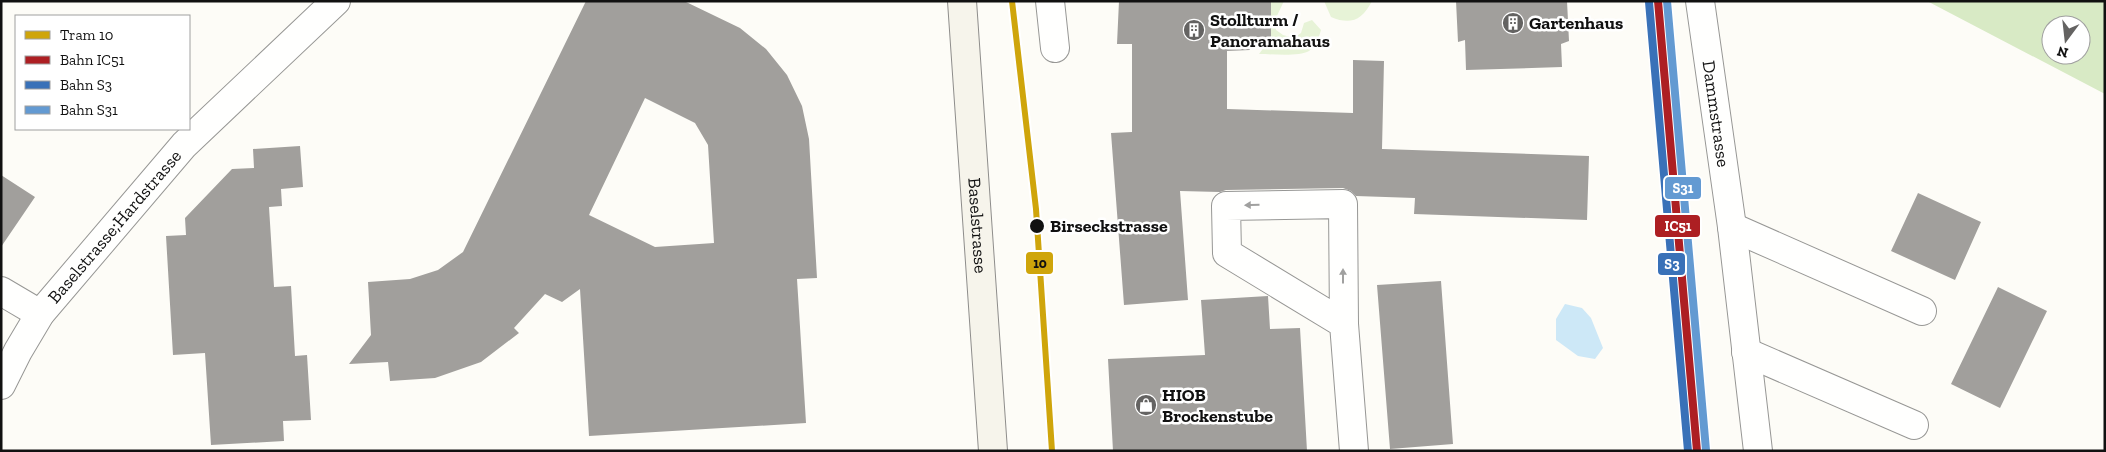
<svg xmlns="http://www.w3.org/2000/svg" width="2106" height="452" viewBox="0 0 2106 452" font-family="'Zilla Slab',serif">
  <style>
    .green { fill: #e7f3d7 }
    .forest { fill: #d8eac5; fill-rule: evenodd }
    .water { fill: #cde8f7 }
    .building { fill: #a19f9c; fill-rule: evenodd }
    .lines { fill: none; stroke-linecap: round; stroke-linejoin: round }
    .street-casing { stroke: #979795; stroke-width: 30 }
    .secondary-casing { stroke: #8e8d8b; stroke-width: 30 }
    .street { stroke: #fffffe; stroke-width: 28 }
    .secondary { stroke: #f6f4eb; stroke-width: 28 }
    .rail-1-casing { stroke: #fff; stroke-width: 11 }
    .rail-2-casing { stroke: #fff; stroke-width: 11 }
    .rail-3-casing { stroke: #fff; stroke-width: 11 }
    .rail-1 { stroke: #ad1f23; stroke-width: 8 }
    .rail-2 { stroke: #3971b8; stroke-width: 8 }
    .rail-3 { stroke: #639ad2; stroke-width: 8 }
    .tram-1-casing { stroke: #fff; stroke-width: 10 }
    .tram-1 { stroke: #cfa50b; stroke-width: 6 }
    .oneway { fill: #a0a09f }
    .stop-dot { fill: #111; stroke: #fff; stroke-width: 2 }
    .labels { text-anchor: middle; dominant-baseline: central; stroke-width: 5; stroke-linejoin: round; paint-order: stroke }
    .poi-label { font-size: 18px; font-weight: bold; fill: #111; stroke: #fff; text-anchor: start }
    .street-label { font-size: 18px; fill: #111; stroke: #fff }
    .stop-label { font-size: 18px; font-weight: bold; fill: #111; stroke: #fff; text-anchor: start }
    .line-badge { stroke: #fff; stroke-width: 2 }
    .badge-label { font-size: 14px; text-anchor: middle; font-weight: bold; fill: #fff }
    .pale-badge-label { font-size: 14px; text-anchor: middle; font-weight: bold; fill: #111 }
  </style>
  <rect width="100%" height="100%" fill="#fdfcf7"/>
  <!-- green -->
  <path class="green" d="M1270,1H1284L1275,20L1276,30L1283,35L1294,38L1301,33L1304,23L1312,20L1321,30C1319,37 1316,46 1309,51C1299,57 1271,54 1259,54L1265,46H1270Z
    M1324,1H1372C1362,21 1350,25 1331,17Z"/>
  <!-- forest -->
  <path class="forest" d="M1927,1H2105V94ZM2051,25H2081V55H2051Z"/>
  <!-- water -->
  <path class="water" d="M1565,304L1582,308L1591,318L1603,348L1595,359L1578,356L1556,340V319Z"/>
  <!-- building -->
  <path class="building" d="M586,1H684L740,28L766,49L787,75L802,106L809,139L817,278L797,279L806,423L589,436L580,289L562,302L545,294L514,328L519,333L481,362L435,378L390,381L388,362L349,364L371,335L368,282L410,279L438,270L463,252ZM645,98L695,123L708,145L714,243L655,247L589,215Z
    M1119,1H1271V46L1250,45V50L1227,51V109L1353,113V60L1384,61L1382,149L1589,156L1587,220L1414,214L1415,198L1356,196L1351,191L1343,188L1226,190L1220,192L1180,191L1188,300L1124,305L1111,133L1132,132V44H1117Z
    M1456,1H1567L1569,41L1561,44L1562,67L1466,70L1465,40L1458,42Z
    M300,146L303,187L281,189L282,206L269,207L274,287L291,286L295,356L307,355L311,420L283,421L284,441L211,445L205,353L173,355L166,236L186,235L185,218L232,169L254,168L253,149Z
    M1,175L35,197L1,247Z
    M1918,193L1981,222L1955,280L1891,251Z
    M1441,281L1453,444L1390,449L1377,285Z
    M1998,287L2047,311L2000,408L1951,384Z
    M1268,296L1270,329L1300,328L1307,451H1113L1108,359L1205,355L1201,300Z"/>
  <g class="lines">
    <!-- street casing -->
    <g class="street-casing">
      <g id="street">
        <path d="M1050,1L1055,48"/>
        <path id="s1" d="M1700,1L1732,227L1758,451"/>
        <path d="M1732,227L1922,311"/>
        <path d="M1,291L40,314"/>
        <path d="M1344,324L1227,253L1226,206L1343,204L1344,324L1354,451"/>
        <path d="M1746,352L1914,425"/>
        <path id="s2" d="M1,385L18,351L40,314L184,145L336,1"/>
      </g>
    </g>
    <!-- secondary casing -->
    <g class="secondary-casing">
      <g id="secondary">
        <path id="s3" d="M962,1L993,451"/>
      </g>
    </g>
    <!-- street -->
    <use href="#street" class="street"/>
    <!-- secondary -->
    <use href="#secondary" class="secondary"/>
    <!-- rail-1 casing -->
    <g class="rail-1-casing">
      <path id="rail-1" d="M1658,1L1697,451"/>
    </g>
    <!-- rail-2 casing -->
    <g class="rail-2-casing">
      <path id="rail-2" d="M1649,2L1688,451"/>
    </g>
    <!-- rail-3 casing -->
    <g class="rail-3-casing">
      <path id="rail-3" d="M1667,1L1706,450"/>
    </g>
    <!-- rail-1 -->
    <use href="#rail-1" class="rail-1"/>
    <!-- rail-2 -->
    <use href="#rail-2" class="rail-2"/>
    <!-- rail-3 -->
    <use href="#rail-3" class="rail-3"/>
    <!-- tram-1 casing -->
    <g class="tram-1-casing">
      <path id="tram-1" d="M1012,1L1036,209L1052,451"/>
    </g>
    <!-- tram-1 -->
    <use href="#tram-1" class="tram-1"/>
  </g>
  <!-- one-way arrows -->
  <defs><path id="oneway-solid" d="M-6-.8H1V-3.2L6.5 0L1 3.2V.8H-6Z" transform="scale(1.25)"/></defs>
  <g class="oneway">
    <use href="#oneway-solid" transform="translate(1252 205) rotate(179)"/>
    <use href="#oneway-solid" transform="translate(1343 276) rotate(-90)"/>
  </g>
  <!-- icons -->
  <defs>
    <g id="building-disc" transform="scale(1.125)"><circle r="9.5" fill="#646362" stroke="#fff"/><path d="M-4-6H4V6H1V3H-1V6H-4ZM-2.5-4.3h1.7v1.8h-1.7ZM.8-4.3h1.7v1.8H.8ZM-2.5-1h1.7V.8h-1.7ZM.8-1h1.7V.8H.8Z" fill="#fff"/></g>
    <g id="shop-disc" transform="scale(1.125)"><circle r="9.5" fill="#646362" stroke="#fff"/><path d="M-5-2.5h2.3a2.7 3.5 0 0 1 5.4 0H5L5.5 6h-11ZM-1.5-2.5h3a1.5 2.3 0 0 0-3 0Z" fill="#fff"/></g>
  </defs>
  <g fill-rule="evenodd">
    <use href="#building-disc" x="1513" y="23"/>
    <use href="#building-disc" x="1194" y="30"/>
    <use href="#shop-disc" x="1146" y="405"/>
  </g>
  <!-- markers -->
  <circle class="stop-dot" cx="1037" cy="226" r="8"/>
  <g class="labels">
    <!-- poi labels -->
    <g class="poi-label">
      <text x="1210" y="20">Stollturm /<tspan x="1210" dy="21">Panoramahaus</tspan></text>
      <text x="1529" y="23">Gartenhaus</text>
      <text x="1162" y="395">HIOB<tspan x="1162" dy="21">Brockenstube</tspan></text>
    </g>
    <!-- street labels -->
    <g class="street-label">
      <text stroke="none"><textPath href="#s1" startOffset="114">Dammstrasse</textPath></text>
      <text stroke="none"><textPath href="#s3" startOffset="225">Baselstrasse</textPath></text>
      <text stroke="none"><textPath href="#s2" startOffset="196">Baselstrasse;Hardstrasse</textPath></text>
    </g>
    <!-- stop labels -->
    <g class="stop-label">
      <text x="1050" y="226">Birseckstrasse</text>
    </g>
  </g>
  <g class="line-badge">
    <rect x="1664" y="176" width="38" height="24" rx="5" fill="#639ad2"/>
    <rect x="1654" y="214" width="47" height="24" rx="5" fill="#ad1f23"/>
    <rect x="1025" y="251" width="29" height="24" rx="5" fill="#cfa50b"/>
    <rect x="1657" y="252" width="29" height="24" rx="5" fill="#3971b8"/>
  </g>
  <g class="badge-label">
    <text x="1683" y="193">S31</text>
    <text x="1678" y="231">IC51</text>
    <text x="1672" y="269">S3</text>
  </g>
  <g class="pale-badge-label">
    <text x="1040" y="268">10</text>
  </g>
  <!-- border -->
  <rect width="2106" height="452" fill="none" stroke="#111111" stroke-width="5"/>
  <!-- legend -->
  <rect x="15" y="15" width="175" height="115" fill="#ffffff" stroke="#a0a0a0"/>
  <rect x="25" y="31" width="25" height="8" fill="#cfa50b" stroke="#a0a0a0"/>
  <text x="60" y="40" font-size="15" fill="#111111">Tram 10</text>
  <rect x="25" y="56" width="25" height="8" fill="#ad1f23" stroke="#a0a0a0"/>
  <text x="60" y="65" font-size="15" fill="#111111">Bahn IC51</text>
  <rect x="25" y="81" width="25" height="8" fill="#3971b8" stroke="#a0a0a0"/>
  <text x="60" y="90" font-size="15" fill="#111111">Bahn S3</text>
  <rect x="25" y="106" width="25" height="8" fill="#639ad2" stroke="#a0a0a0"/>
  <text x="60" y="115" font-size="15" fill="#111111">Bahn S31</text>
  <!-- north arrow -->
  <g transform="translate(2066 40) rotate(195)"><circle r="24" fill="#ffffff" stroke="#a0a0a0"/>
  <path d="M0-4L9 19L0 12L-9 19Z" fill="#646362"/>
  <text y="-8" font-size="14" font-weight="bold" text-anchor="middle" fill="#111111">N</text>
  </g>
</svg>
